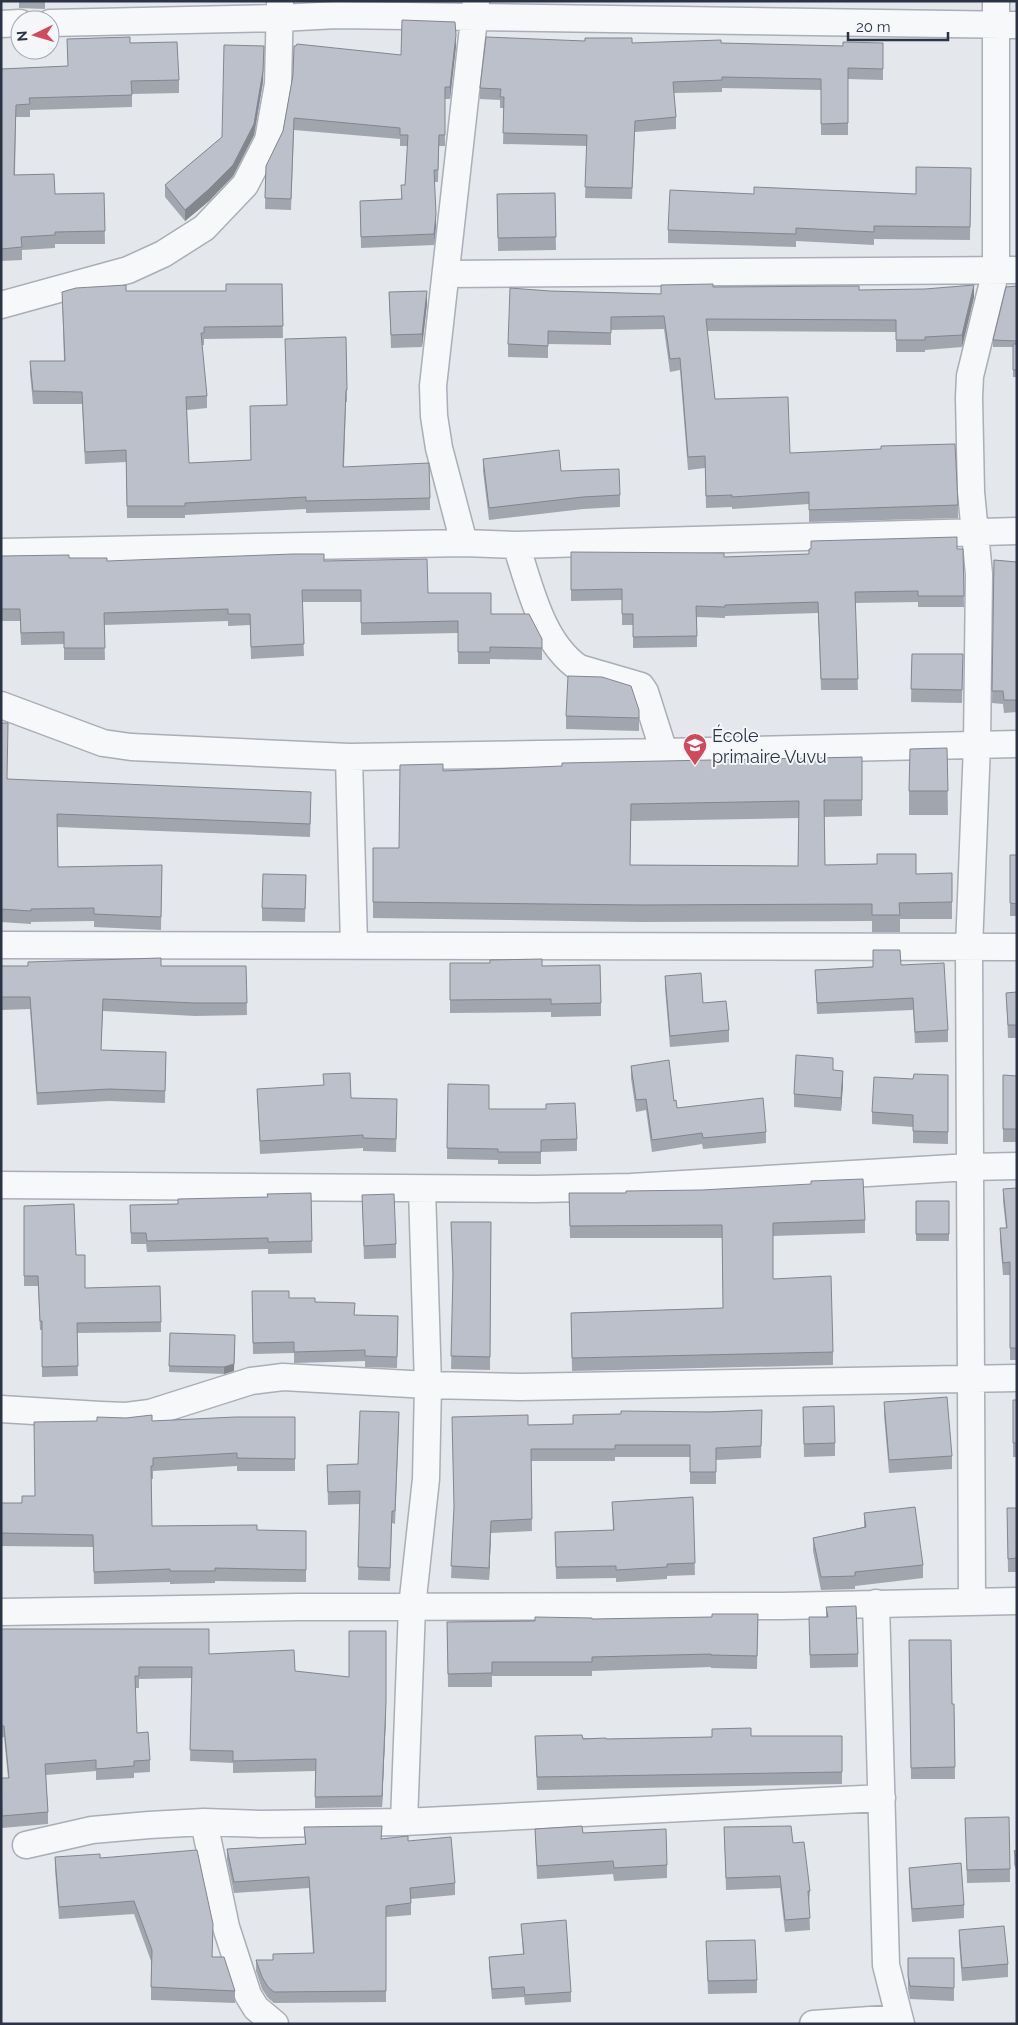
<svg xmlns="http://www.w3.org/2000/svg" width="1018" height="2025" viewBox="0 0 1018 2025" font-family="Raleway,sans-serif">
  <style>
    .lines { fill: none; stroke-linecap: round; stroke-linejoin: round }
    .street-casing { stroke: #a9aeb7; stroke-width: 29 }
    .street { stroke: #f7f8fa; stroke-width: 26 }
    .wall { fill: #a1a5ae; fill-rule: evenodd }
    .shaded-wall { fill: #83868d }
    .building { fill: #bbc0ca; stroke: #83868d; fill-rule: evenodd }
    .labels { text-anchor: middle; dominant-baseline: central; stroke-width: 4; stroke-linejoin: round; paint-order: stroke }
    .poi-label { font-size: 18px; fill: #2b3445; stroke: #f4f6f9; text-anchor: start }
  </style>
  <rect width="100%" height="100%" fill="#e4e7ec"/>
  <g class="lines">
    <!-- street casing -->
    <g class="street-casing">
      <path id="street" d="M50,23L280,18L337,15L1017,25
        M1,24L20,23
        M446,274L1017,270
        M1,305L128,270L163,254L204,228L245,185L268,140L278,84L280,2
        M464,543L439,448L434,416L433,386L476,1
        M516,545C530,586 541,642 579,668L641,686L645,692L664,752
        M1,552L464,543L516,545L1017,531
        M1,705L103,743L131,747L349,757L664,752L1017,744
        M349,757L354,945
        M1,945L1017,947
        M1,1185L535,1189L631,1187L970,1167L1017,1166
        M422,1189L428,1385L426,1479L412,1607L404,1822L882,1798
        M1,1409L100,1415L126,1416L150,1413L251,1381L283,1377L428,1385L520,1387L1017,1378
        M972,1602L969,948L977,745L979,574L971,492L969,397L970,376L996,270V1
        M876,1603L886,1965L901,2024
        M1,1612L298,1607L783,1606L1017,1601
        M204,1822L226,1927L248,1995L256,2008L275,2024
        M26,1845L92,1830L149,1825L204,1822L260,1824L404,1822
        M813,2024L899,2018"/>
    </g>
    <!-- street -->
    <use href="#street" class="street"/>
  </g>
  <!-- wall -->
  <path class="wall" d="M19,1H45V9L19,8Z
    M67,39L130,43L179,80V93L132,94V107L30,110V117H16L15,175L55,194L104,193L105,244H55V248L22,250V260L1,261V69L68,66Z
    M632,43H721L843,46L883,43V80L848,79V135H821V90L722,88V92L674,93L676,117V129L635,132L632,199L585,198L587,146L503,144L504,108H500V100L480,99V88Z
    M456,46L450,99H445V146H439L438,182H434L436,226L434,245L361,248L360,201L401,199L405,185L408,146H400V139L294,130L291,210L265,209L266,166L283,131L293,75L401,55Z
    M263,82L254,135L233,176L209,201L185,221L165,197V185L222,137Z
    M971,168L970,240L874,239V245L796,241V247L668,243V230L754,194H916Z
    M555,193L556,250L498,251L497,194Z
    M282,284L283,338L204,339V345H202L207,396V408L187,410L189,463L251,460L286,405L346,337L347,402H346L344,467L430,498V510L306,513V509L185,515V518H127L126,462L85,464L82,404H33L30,373V361H64L62,292L226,291Z
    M1017,286V377H1013V347H993V340Z
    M713,287L859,290L974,297L962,347L925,350V352H896V332L707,331L715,399L790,453L958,505V518L809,522V504L732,509V507L706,508L705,468L688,470L680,370L670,372L664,329L611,330V345L548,344V358L508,357V344L550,291L661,294Z
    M389,292L427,304L422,347L391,348Z
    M483,459L561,471L620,495V507L583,509L489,520L483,471Z
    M963,549L964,607H918V602L855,603L858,690H821L818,613L725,616V618L697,617V647L633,648V625H622V600L571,601V552L724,557Z
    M1,556L69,558L107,561H324L491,614L542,639V660L490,659V664H458V633L361,635V602H302L304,656L251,659L250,625L228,626V621L104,625L105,660H64V644L21,645L20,621H1Z
    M994,560L1017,562V712L1004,713L1003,704L992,703Z
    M912,654H963L962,703L911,702Z
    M639,710V731L566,729V716Z
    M1,723L7,779L311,805L310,837L57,827L58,867L162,865L161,930L94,927V921L31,922V924L1,922Z
    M947,748L948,815H909V791Z
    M862,757V816L824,817L825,865L916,874L952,873V919H900V932H872V921L641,922L373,918V848H399L443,771ZM799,818L798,866L630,865L631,821Z
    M1010,855H1017V916H1010Z
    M306,875L305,922L262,921V908Z
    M450,963L601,1003V1016L551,1017V1012L450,1013Z
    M901,965L948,1030V1042L915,1043L913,1010L817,1014L815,970Z
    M1,966H246L247,1015L195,1016L103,1011L101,1050L166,1052L165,1103L109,1101L37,1105L30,1009L1,1010Z
    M665,976L703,1003L729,1030V1042L670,1047L665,988Z
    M1017,992V1038H1008L1006,993Z
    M631,1066L674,1101L677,1108L766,1132V1143L703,1149L702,1144L652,1152L646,1110L636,1112L631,1078Z
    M833,1070L843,1084L841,1111L794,1107V1094Z
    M948,1075V1144L913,1143V1127L872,1124V1112L913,1079Z
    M1003,1075L1017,1076V1142H1003Z
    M448,1084L489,1109L577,1139V1151L541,1152V1164H498V1160L447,1159Z
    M257,1089L351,1098L397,1113L396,1152L363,1151V1148L260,1154Z
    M1017,1188V1360H1010V1275H1003L1000,1240V1228H1006L1003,1201V1189Z
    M311,1193L312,1253L268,1254V1249L147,1252L146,1244H131L130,1205L178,1204L268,1197Z
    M569,1193L865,1220V1233L773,1236V1279L833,1352V1365L572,1371L571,1313L723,1308L722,1238H570Z
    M362,1195L396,1244V1258L364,1259Z
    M916,1201H949V1241H916Z
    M24,1206L76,1255L85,1288L161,1322V1332L77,1333L78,1376L42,1377V1330H40L38,1286H24Z
    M451,1222H491L490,1370L451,1369L453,1280Z
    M252,1291L289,1298L315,1302L355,1315L398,1316L397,1368L365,1367V1361L294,1363V1353L253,1354Z
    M170,1333L234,1371L224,1374L169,1372Z
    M1013,1400H1017V1457H1013Z
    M884,1402L952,1456V1469L889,1473L884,1415Z
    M803,1407L835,1443V1456L804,1457Z
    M762,1410L761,1458L716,1460V1484H690V1457H615V1461H531L532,1531L491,1533L489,1580L451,1578L454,1512L528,1425L573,1424L621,1414Z
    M295,1417V1471H237V1466L153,1471V1479H151L152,1526L257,1530L306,1531V1582L215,1581V1583L170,1584V1582L94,1584L93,1547L1,1546V1503H22L35,1496L152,1421Z
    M399,1425L395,1524L392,1523L390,1581L358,1580L360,1504L328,1505L327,1465L358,1464Z
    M693,1497L695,1575L667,1576V1579L616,1582V1578L556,1579L555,1532L613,1530L612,1502Z
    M1007,1508H1017V1572H1008Z
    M864,1513L923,1565V1578L855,1586V1589L821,1590L813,1551V1538L864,1527Z
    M826,1607L858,1654V1667L810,1668L809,1630L826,1617Z
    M758,1614L757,1669L711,1668V1667L592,1671V1676H492V1687H448L447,1622L712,1617Z
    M1,1629L209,1654L295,1671L386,1714L382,1807L315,1808V1771L233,1773V1763L190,1761L192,1678L139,1679V1688H135L137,1733L150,1760V1772L134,1773V1778L96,1780V1771L46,1775L48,1812V1824L2,1828L1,1778H8L4,1737L1,1738Z
    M909,1640L952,1704H954L955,1779H911Z
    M535,1736L606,1739L751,1736H842V1784L537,1790Z
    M965,1818L1010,1869V1882L967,1883Z
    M304,1827L382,1839L408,1841L455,1883V1895L411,1899V1915L386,1917V2002L274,2003L268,1998L262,1989L256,1971V1960H273L313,1953L309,1888L234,1893L227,1860V1849L305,1844Z
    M724,1827L793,1843L810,1891L809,1903L810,1930L785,1932L780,1888L726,1890Z
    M535,1829L667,1865V1878L614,1881L613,1874L537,1879Z
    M1017,1850V1873L1014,1864V1851Z
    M55,1857L100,1858L213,1957L235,1991V2003L151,2000V1961L134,1914L59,1919L55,1870Z
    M909,1868L964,1905V1918L912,1922L909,1881Z
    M521,1924L571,1992V2002L525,2005L524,1997L492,1999L489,1967V1957L523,1954Z
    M959,1930L1008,1964V1977L962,1981L959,1943Z
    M706,1941L757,1980V1993L708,1994Z
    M908,1958H954V2001L910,1999L908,1989Z"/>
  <!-- shaded-wall -->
  <path class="shaded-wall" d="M456,35V46L450,99V87Z
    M264,46L263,82L254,135L233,176L209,201L185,221V210L209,189Z
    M436,214V226L434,245V234Z
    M974,285V297L962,347V335Z
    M427,291V304L422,347V334Z
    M843,1071V1084L841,1111V1098Z
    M235,1341L234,1371L224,1374V1367Z
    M491,1521V1533L489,1580V1568Z
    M386,1702V1714L382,1807V1796Z"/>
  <!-- building -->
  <path class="building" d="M402,20L455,22L456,35L450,87H445V135H439L438,170H434L436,214L434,234L361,237L360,201L402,199L401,185H405L408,135H400V128L294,118L291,199L265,198L266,166L283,131L293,75L294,46H296L297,44L401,55Z
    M130,37V43L177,42L179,80L131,81L132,95L29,98L30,104L16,105L14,175L54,174L55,194L104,193L105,231L55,232V235L21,237L22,247L1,249V69L68,66L67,39Z
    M486,37L585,41V38H632V43L721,40V43L843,46V42L883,43V69L848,68V123L821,124V79L722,77V80L673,82L676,117L635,121L632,188L585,187L587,135L503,133L504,97H500L501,89L480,88Z
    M224,45L264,46L263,71L254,124L233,165L209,189L185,210L165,185L222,137Z
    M916,167L971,168L970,227L874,226V232L796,228V234L668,230L670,190L754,194V187L916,194Z
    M555,193L556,237L498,238L497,194Z
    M226,284H282L283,326L204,327V333H201L207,396L186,397L189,463L251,460L250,406L287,405L285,339L346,337L347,390H346L343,467L429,463L430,498L306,501V497L185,503V506H127L126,450L85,452L82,392L33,391L30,361H65L62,292L76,288L126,285V291H226Z
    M713,284V287L859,286V290L925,289L974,285L962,335L925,337V340H896V320L706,319L715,399L788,397L790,453L881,449V446L955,444L958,505L809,510V492L732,497V495L706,496L705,456L688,457L680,358L670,359L664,316L611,317V333L548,331V346L508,344L510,288L550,291L661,294V285Z
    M1017,286V341L993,340L1006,287Z
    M427,291L422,334L391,335L389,292Z
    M1013,344H1017V370H1013Z
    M559,450L561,471L619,469L620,495L583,497L489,508L483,459Z
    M957,537V549H963L964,596H918V591L855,592L858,679H821L818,602L725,605V607L696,606L697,636L633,637V614H622V589L571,590V552L724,553V557L809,554V549H811V541Z
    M293,554H324V561L427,559L428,593H491V614H529L542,639V648L490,647V652H458V621L361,623V590H302L304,644L251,647L250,614H228V609L104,613L105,648H64V632L21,633L20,609H1V556L69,555V558H107V561Z
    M994,560L1017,562V700H1004L1003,691H992Z
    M912,654H963L962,690L911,689Z
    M568,676L602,677L631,686L639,710V718L566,716Z
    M1,723H8L7,779L311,792L310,824L57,814L58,867L162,865L161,917L94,914V908L31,909V911L1,909Z
    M947,748L948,791H909L910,749Z
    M862,757V800H824L825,865L877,864V854H916V874L952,873V902L899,903L900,915H872V904L641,905L373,902V848H399L400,765L443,764V771L562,766V763ZM799,801L798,866L630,865L631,804Z
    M1010,855H1017V904L1010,903Z
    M263,874L306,875L305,909L262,908Z
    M873,950H900L901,965L944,963L948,1030L915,1032L913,998L817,1003L815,970L873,967Z
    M161,958V966H246L247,1003H195L103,999L101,1050L166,1052L165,1091L109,1089L37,1093L30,997H1V966H28V962Z
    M542,959V966L600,965L601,1003L551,1004V999L450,1000V963H490V960Z
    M701,973L703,1003L726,1001L729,1030L670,1036L665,976Z
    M1017,992V1025H1008L1006,993Z
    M796,1055L833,1058V1070L843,1071L841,1098L794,1094Z
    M669,1060L674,1101L676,1100L677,1108L763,1098L766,1132L703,1138L702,1133L652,1140L646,1099L636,1100L631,1066Z
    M350,1073L351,1098L397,1099L396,1139L363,1138V1135L260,1141L257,1089L324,1085L323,1074Z
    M914,1074L948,1075V1132L913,1131V1115L872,1112L874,1077L913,1079Z
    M1003,1075L1017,1076V1129H1003Z
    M448,1084L489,1085V1109H546V1104L575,1103L577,1139L541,1140V1152H498V1149L447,1148Z
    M863,1179L865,1220L773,1223V1279L831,1276L833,1352L572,1358L571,1313L723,1308L722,1225L570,1226L569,1193H626V1191L702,1190L811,1184V1181Z
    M1017,1188V1348H1010V1262L1003,1263L1000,1228H1007L1003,1189Z
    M311,1193L312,1241L268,1242V1238L147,1241L146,1233H131L130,1205L178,1204V1199L268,1197L267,1194Z
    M394,1194L396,1244L364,1246L362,1195Z
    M916,1201H949V1234H916Z
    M74,1204L76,1255H85V1288L160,1286L161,1322L77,1323L78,1366L42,1367V1321H40L38,1276H24V1206Z
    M451,1222H491L490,1357L451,1356L453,1273Z
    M252,1291H289V1298H315V1302L355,1303L354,1315L398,1316L397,1357L365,1356V1350L294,1352V1342L253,1343Z
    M170,1333L235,1335L234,1364L224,1367L169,1366Z
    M947,1397L952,1456L889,1460L884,1402Z
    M1013,1400H1017V1443H1013Z
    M834,1406L835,1443L804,1444L803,1407Z
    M762,1410L761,1446L716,1448V1472H690V1445H615V1449H531L532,1519L491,1521L489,1568L451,1566L454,1507L452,1417L528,1415V1425L573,1424V1415L621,1414V1411L710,1412Z
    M360,1411L399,1412L395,1511H392L390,1568L358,1567L360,1491L328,1492L327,1465L358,1464Z
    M152,1415V1421L235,1417H295V1459L237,1458V1453L153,1458V1466H151L152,1526L257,1525V1530L306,1531V1570L215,1568V1571H170V1569L94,1572L93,1535L1,1533V1503H22V1496H35L34,1422L97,1421V1417L126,1418Z
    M693,1497L695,1563L667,1564V1567L616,1570V1566L556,1567L555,1532L614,1530L612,1502Z
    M915,1507L923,1565L855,1572V1576L821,1577L813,1538L866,1527L864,1513Z
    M1007,1508H1017V1558L1008,1559Z
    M856,1606L858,1654L810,1655L809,1617H828L826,1607Z
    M712,1614H758L757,1656L711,1655V1654L592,1657V1662H492V1673L448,1674L447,1622L535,1621V1617L592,1618V1619L712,1617Z
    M1,1629H209V1654L294,1650L295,1671L349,1677V1631H386V1702L382,1796L315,1797L316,1759L233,1761V1751L190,1750L192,1667H139V1676H135L137,1733L148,1732L150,1760L134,1761V1766L96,1769V1760L45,1764L48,1812L2,1816L1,1778H9L4,1726H1Z
    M909,1640H951L952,1704H954L955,1767L911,1768Z
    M751,1728V1736H842V1772L537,1777L535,1736L582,1735L583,1739L606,1738V1739L712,1737V1729Z
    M1009,1817L1010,1869L967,1870L965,1818Z
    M382,1826L381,1839L408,1836V1841L451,1837L455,1883L410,1888L411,1903L386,1906V1991L274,1992L268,1987L262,1977L256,1960H273V1954L314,1953L309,1877L234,1882L227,1849L306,1844L304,1827Z
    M582,1826L583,1833L666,1829L667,1865L614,1868L613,1861L537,1866L535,1829Z
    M791,1826L793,1843L804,1842L810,1891H808L810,1918L785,1920L780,1876L726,1878L724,1827Z
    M197,1850L213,1924L212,1957H224L235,1991L151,1987L152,1950L134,1901L59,1907L55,1857L100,1854V1858Z
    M1017,1850V1860L1014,1851Z
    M961,1863L964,1905L912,1909L909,1868Z
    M566,1920L571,1992L525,1995L524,1987L492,1989L489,1957L524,1954L521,1924Z
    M1004,1926L1008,1964L962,1968L959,1930Z
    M755,1940L757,1980L708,1981L706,1941Z
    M908,1958H954V1988L910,1986L908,1976Z"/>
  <!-- icons -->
  <defs>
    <g id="school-pin" transform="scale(1.25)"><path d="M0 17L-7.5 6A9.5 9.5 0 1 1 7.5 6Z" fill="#d1495b" stroke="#f4f6f9"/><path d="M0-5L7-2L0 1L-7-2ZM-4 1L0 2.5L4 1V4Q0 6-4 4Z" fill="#fff"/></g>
  </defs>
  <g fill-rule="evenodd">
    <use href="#school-pin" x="695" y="745"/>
  </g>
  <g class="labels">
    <!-- poi labels -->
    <g class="poi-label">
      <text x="712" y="735">École<tspan x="712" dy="21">primaire Vuvu</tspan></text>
    </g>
  </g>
  <!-- border -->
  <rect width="1018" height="2025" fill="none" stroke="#2b3445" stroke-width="5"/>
  <!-- north arrow -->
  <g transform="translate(35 35) rotate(265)"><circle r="24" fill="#f4f6f9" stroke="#a4a8b1"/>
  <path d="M0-4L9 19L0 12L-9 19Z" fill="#d1495b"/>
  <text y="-8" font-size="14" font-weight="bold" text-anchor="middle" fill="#2b3445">N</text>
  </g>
  <!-- scale -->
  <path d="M848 32v8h100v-8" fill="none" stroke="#2b3445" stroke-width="2.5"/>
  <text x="856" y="32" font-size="15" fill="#2b3445" stroke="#f4f6f9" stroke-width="4" paint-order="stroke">20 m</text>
</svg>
